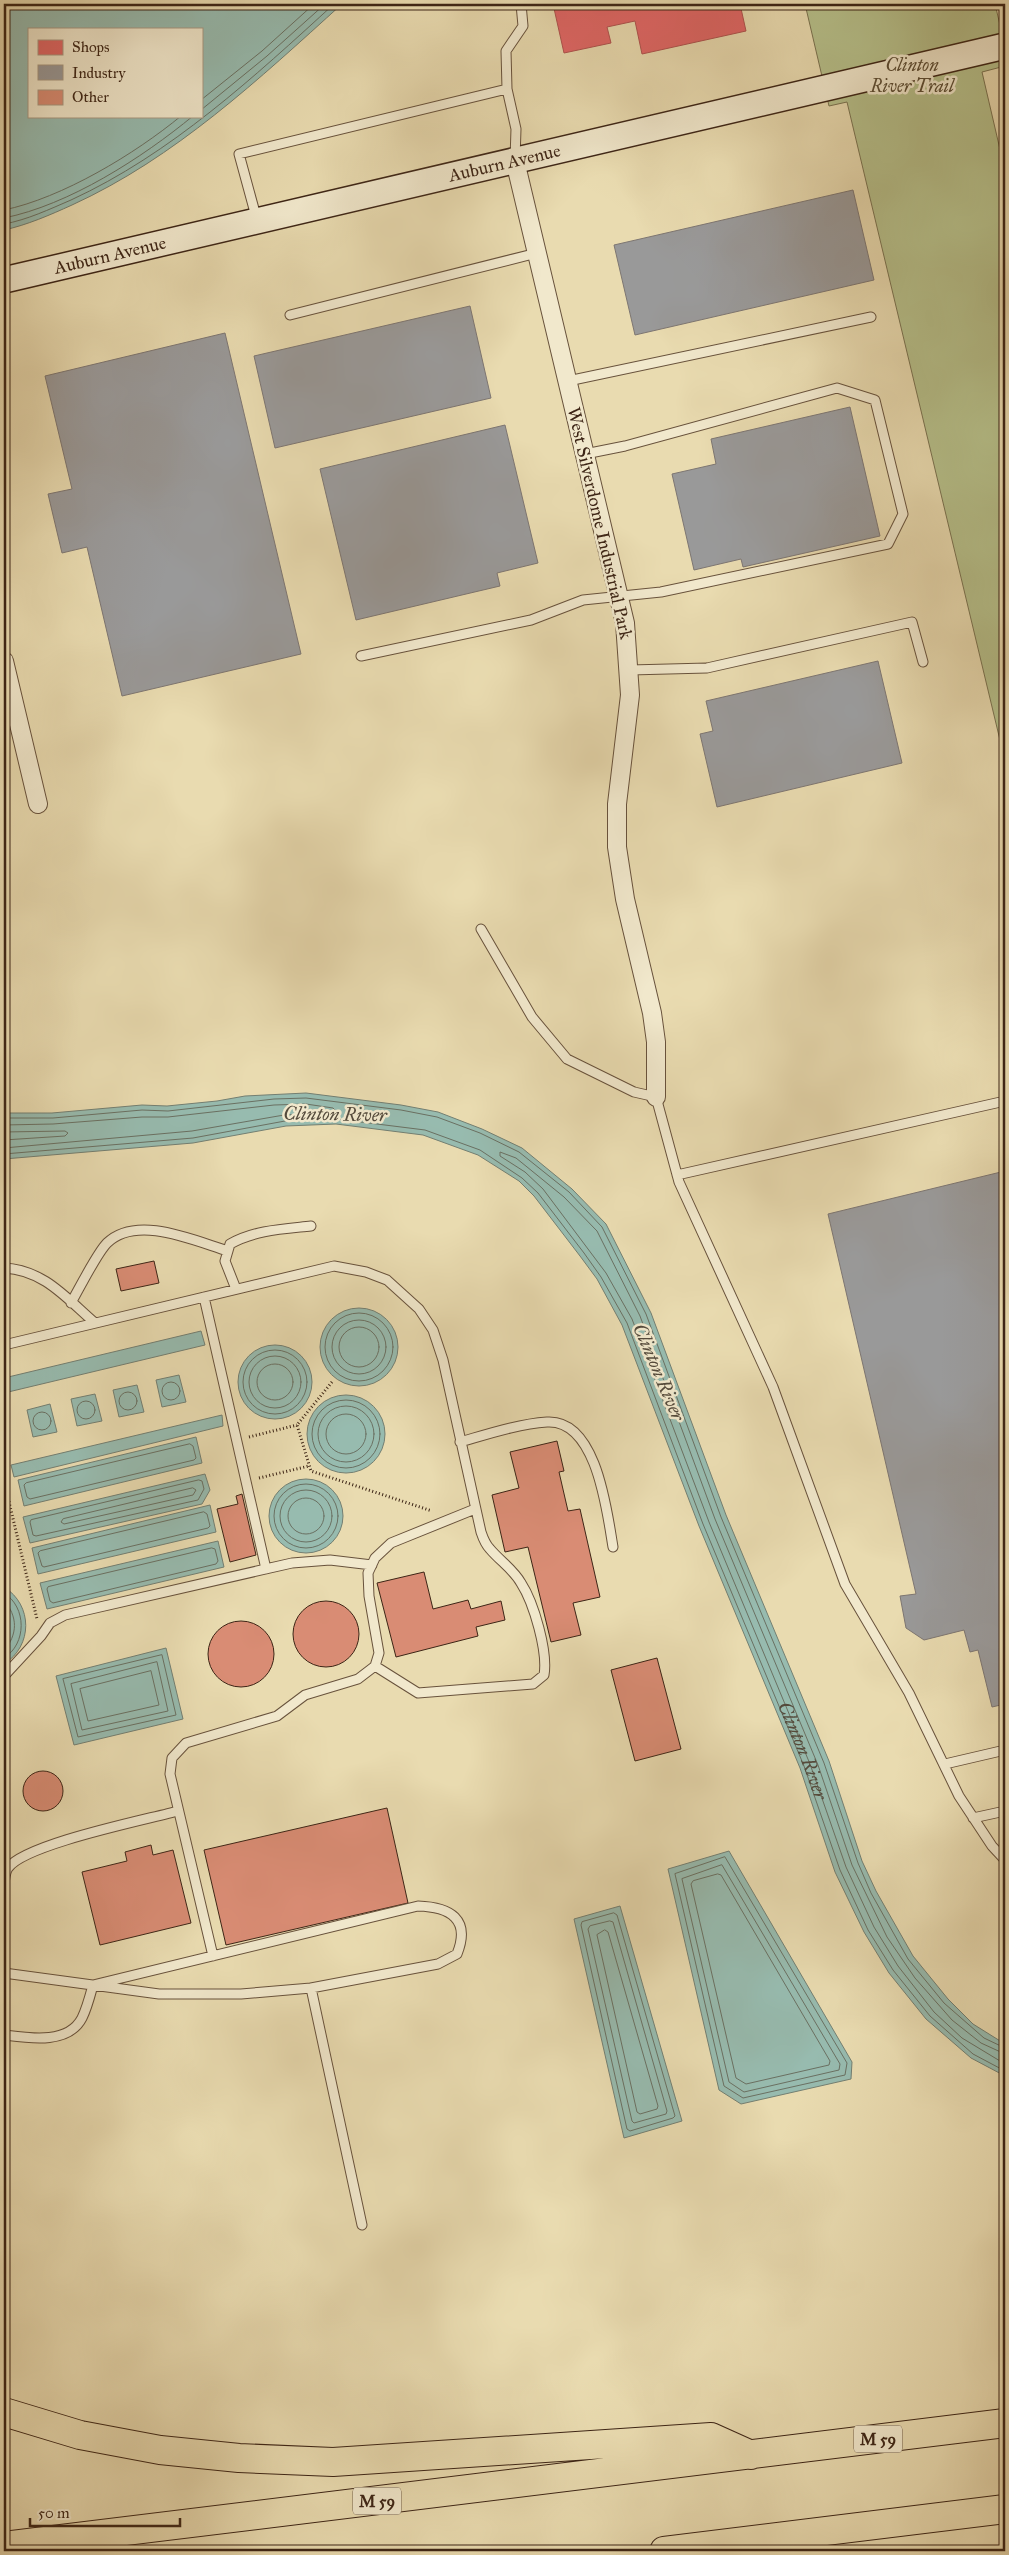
<svg xmlns="http://www.w3.org/2000/svg" width="1009" height="2555" viewBox="0 0 1009 2555" font-family="'IM FELL Great Primer',serif">
  <style>
    .green { fill: #b6c08b; stroke: #7a7250 }
    .water { fill: #97bbaf; stroke: #737f72; fill-rule: evenodd }
    .shops { fill: #e06666; stroke: #af524e }
    .industry { fill: #999; stroke: #7d7672 }
    .lines { fill: none; stroke-linecap: round; stroke-linejoin: round }
    .shore { stroke: #6a7062; stroke-width: 1 }
    .building { fill: #d98c74; stroke: #3d2516 }
    .lane-casing { stroke: #68523c; stroke-width: 11 }
    .street-casing { stroke: #68523c; stroke-width: 20 }
    .secondary-casing { stroke: #3d2516; stroke-width: 28 }
    .highway-casing { stroke: #3d2516; stroke-width: 30 }
    .path { stroke: #3d2516; stroke-width: 3; stroke-dasharray: 1 2.5; stroke-linecap: butt }
    .lane { stroke: #f1e8cc; stroke-width: 9 }
    .street { stroke: #f1e8cc; stroke-width: 18 }
    .secondary { stroke: #f1e8cc; stroke-width: 25 }
    .highway { stroke: #e9dbb0; stroke-width: 28 }
    .labels { text-anchor: middle; dominant-baseline: central; stroke-width: 5; stroke-linejoin: round; paint-order: stroke }
    .shield { fill: #f1e8cc; stroke: #73604d; stroke-width: 1 }
    .shield-label { font-size: 16px; font-weight: bold; fill: #3d2516 }
    .park-label { font-size: 18px; font-style: italic; fill: #5b4c33; stroke: #f1e8cc }
    .street-label { font-size: 18px; fill: #3d2516; stroke: #f1e8cc }
    .water-label { font-size: 19px; font-style: italic; fill: #544a3c; stroke: #f1e8cc }
  </style>
  <rect width="100%" height="100%" fill="#e9dbb0"/>
  <filter id="stains"><feTurbulence type="fractalNoise" baseFrequency=".004" numOctaves="4"/><feColorMatrix values="0 0 0 0 .2 0 0 0 0 .09 0 0 0 0 .02 0 0 0 .5 -.17"/></filter>
  <radialGradient id="worn" r=".72"><stop offset=".6" stop-color="#630" stop-opacity="0"/><stop offset="1" stop-color="#630" stop-opacity=".3"/></radialGradient>
  <!-- green -->
  <path class="green" d="M805,4H995L1005,46V66L982,72L1005,171V761L847,102L829,106Z"/>
  <!-- water -->
  <path class="water" d="M4,4H342C259,79 175,158 72,205C50,215 27,225 4,230ZM29,29H201V116H29Z
    M306,1093L401,1105L438,1112L482,1129L522,1148L572,1189L606,1224L651,1313L726,1515L829,1761L862,1861L876,1891L913,1956L948,1999L973,2024L1005,2044V2076L971,2058L926,2019L889,1973L864,1932L835,1872L800,1768L699,1526L622,1325L597,1279L580,1256L534,1196L519,1181L478,1155L423,1135L336,1124L286,1126L193,1143L4,1159V1113H52L142,1105L167,1106L217,1101L245,1096Z
    M320 1347a39 39 0 1 1 78 0a39 39 0 1 1-78 0Z
    M201,1331L205,1345L4,1393V1378Z
    M238 1382a37 37 0 1 1 74 0a37 37 0 1 1-74 0Z
    M179,1375L186,1402L162,1407L156,1380Z
    M137,1385L144,1412L119,1417L113,1390Z
    M95,1394L102,1421L77,1426L71,1399Z
    M307 1434a39 39 0 1 1 78 0a39 39 0 1 1-78 0Z
    M50,1404L57,1432L33,1437L27,1410Z
    M222,1415L223,1426L14,1477L11,1465Z
    M196,1437L202,1463L24,1506L18,1480Z
    M205,1474L210,1490L202,1504L30,1543L23,1517Z
    M269 1516a37 37 0 1 1 74 0a37 37 0 1 1-74 0Z
    M210,1505L216,1532L38,1574L32,1548Z
    M218,1541L224,1567L47,1609L40,1583Z
    M4,1587C33,1605 33,1646 4,1664Z
    M166,1648L183,1719L74,1745L56,1676Z
    M729,1851L852,2062L851,2079L741,2104L719,2090L668,1869Z
    M620,1906L682,2121L624,2138L574,1919Z"/>
  <!-- shops -->
  <path class="shops" d="M553,4H602L603,8L622,4H740L746,31L642,54L635,21L607,27L611,43L564,53Z"/>
  <!-- industry -->
  <path class="industry" d="M853,190L874,280L635,335L614,245Z
    M470,306L491,398L275,448L254,356Z
    M225,333L301,654L122,696L87,547L62,553L48,494L72,489L45,376Z
    M850,407L880,536L743,567L741,559L694,570L672,474L716,464L711,439Z
    M505,425L538,563L497,573L500,586L356,620L320,469Z
    M878,661L902,763L717,807L700,734L713,731L706,701Z
    M1005,1171V1704L992,1707L978,1650L970,1652L964,1630L924,1640L906,1628L900,1596L916,1594L828,1214Z"/>
  <g class="lines">
    <!-- shore -->
    <g class="shore">
      <path d="M201,100L262,51L314,4"/>
      <path d="M201,110L267,56L325,4"/>
      <path d="M4,210C62,198 135,154 181,116"/>
      <path d="M4,218C69,205 142,158 193,116"/>
      <path d="M4,224C27,220 50,209 71,200C171,154 254,77 334,4"/>
      <path d="M4,1118H53L142,1110L168,1111L274,1099L306,1098L401,1110L437,1117L480,1133L519,1152L569,1192L602,1227L646,1314L721,1517L824,1763L858,1863L871,1893L908,1959L944,2003L984,2038L1005,2048"/>
      <path d="M4,1125L53,1124L142,1117H168L274,1105L306,1104L333,1108L335,1110L333,1113L284,1115L192,1131L4,1148"/>
      <path d="M4,1132L65,1131L68,1133L65,1136L4,1140"/>
      <path d="M4,1154L193,1138L285,1121L337,1119L425,1130L480,1150L522,1178L538,1193L584,1253L601,1277L627,1323L703,1524L804,1766L840,1870L868,1930L893,1970L930,2016L973,2054L1005,2071"/>
      <circle cx="359" cy="1347" r="34"/>
      <circle cx="359" cy="1347" r="27"/>
      <circle cx="359" cy="1347" r="20"/>
      <circle cx="275" cy="1382" r="32"/>
      <circle cx="275" cy="1382" r="26"/>
      <circle cx="275" cy="1382" r="18"/>
      <circle cx="171" cy="1391" r="9"/>
      <circle cx="128" cy="1401" r="9"/>
      <circle cx="346" cy="1434" r="34"/>
      <circle cx="86" cy="1410" r="9"/>
      <circle cx="346" cy="1434" r="28"/>
      <circle cx="42" cy="1421" r="9"/>
      <circle cx="346" cy="1434" r="20"/>
      <path d="M190,1444L193,1446L196,1458L194,1460L30,1499L27,1497L24,1485L26,1483Z"/>
      <path d="M199,1480L202,1481L204,1489L198,1500L36,1536L33,1535L30,1522L31,1520Z"/>
      <circle cx="306" cy="1516" r="32"/>
      <path d="M193,1488L196,1490L193,1495L64,1524L61,1522L63,1519Z"/>
      <circle cx="306" cy="1516" r="26"/>
      <circle cx="306" cy="1516" r="18"/>
      <path d="M204,1512L207,1514L210,1526L208,1528L44,1567L42,1566L38,1553L40,1551Z"/>
      <path d="M212,1548L215,1549L218,1561L216,1564L53,1603L50,1601L47,1589L48,1587Z"/>
      <path d="M4,1593C27,1607 27,1644 4,1658"/>
      <path d="M4,1600C18,1617 18,1634 4,1651"/>
      <path d="M162,1655L176,1715L78,1737L63,1679Z"/>
      <path d="M157,1662L168,1711L82,1730L71,1684Z"/>
      <path d="M151,1671L159,1705L88,1721L80,1689Z"/>
      <path d="M725,1857L847,2063L845,2075L743,2098L724,2086L675,1874Z"/>
      <path d="M722,1865L840,2064L839,2070L744,2092L729,2082L682,1879Z"/>
      <path d="M718,1874L721,1875L830,2061L829,2065L746,2084L736,2078L691,1884L693,1881Z"/>
      <path d="M614,1913L617,1915L675,2116L673,2118L630,2131L627,2129L581,1925L582,1922Z"/>
      <path d="M610,1921L613,1922L667,2111L666,2114L634,2123L632,2121L588,1929L590,1926Z"/>
      <path d="M605,1930L608,1932L658,2106L657,2109L640,2114L637,2112L597,1935Z"/>
      <path id="s1" d="M1005,2054L981,2043L952,2020L915,1978L887,1937L852,1865L818,1765L715,1519L640,1316L597,1231L564,1197L516,1158L500,1152V1156L525,1172L543,1189L606,1273L632,1319L709,1522L810,1764L846,1867L874,1927L898,1966L934,2012L962,2038L1005,2064"/>
    </g>
  </g>
  <!-- building -->
  <path class="building" d="M154,1261L159,1283L121,1291L116,1269Z
    M557,1441L564,1471L559,1472L568,1511L580,1509L600,1597L573,1603L581,1635L551,1642L528,1547L505,1552L492,1495L519,1488L510,1452Z
    M242,1494L256,1555L230,1562L217,1509L238,1504L236,1496Z
    M424,1572L433,1609L468,1600L471,1609L501,1601L505,1620L476,1627L478,1636L396,1657L377,1583Z
    M293 1634a33 33 0 1 1 66 0a33 33 0 1 1-66 0Z
    M208 1654a33 33 0 1 1 66 0a33 33 0 1 1-66 0Z
    M657,1658L681,1749L635,1761L611,1670Z
    M23 1791a20 20 0 1 1 40 0a20 20 0 1 1-40 0Z
    M387,1808L408,1903L226,1945L204,1850Z
    M151,1845L153,1855L173,1850L191,1923L100,1945L82,1872L127,1861L125,1852Z"/>
  <g class="lines">
    <!-- lane casing -->
    <g class="lane-casing">
      <path id="lane" d="M515,159L516,129L507,89L506,51L523,26L521,4
        M257,220L239,154L507,89
        M290,315L537,253
        M568,381L871,317
        M361,656L531,620L583,600L661,592L888,544L903,514L875,400L837,388L625,446L585,454
        M630,670L707,668L912,622L923,662
        M481,929L532,1017L567,1059L634,1092L656,1097L679,1182L773,1387L845,1584L909,1693L959,1796L992,1846L1005,1860
        M677,1175L1005,1101
        M4,1268C44,1270 66,1298 95,1323
        M236,1289L225,1261L230,1244C255,1230 283,1229 311,1226
        M204,1297L266,1569
        M71,1303C79,1289 97,1253 107,1243C137,1214 195,1241 228,1251
        M4,1345L334,1266L366,1272L387,1280L419,1309L433,1330L443,1360L481,1532C483,1538 486,1545 490,1549C500,1561 513,1569 521,1583C534,1603 548,1652 544,1675L533,1684L418,1693L375,1666
        M460,1442C488,1434 518,1424 547,1422C597,1419 607,1512 613,1547
        M4,1676L41,1636L50,1623L65,1615L292,1563L330,1560L372,1565
        M945,1764L1005,1750
        M973,1818L1005,1811
        M4,1883C5,1879 5,1872 8,1868C25,1844 145,1820 178,1811
        M213,1956L170,1774L172,1758L186,1743L277,1716L305,1695L358,1679L375,1666L379,1653L369,1596L368,1573L375,1558L391,1543L475,1509
        M4,1973L159,1994H241L311,1988L438,1964L457,1954C471,1919 450,1907 418,1906L93,1985
        M311,1988L362,2225
        M4,2035C28,2038 68,2045 82,2018C87,2008 90,1996 93,1985"/>
    </g>
    <!-- street casing -->
    <g class="street-casing">
      <path id="street" d="M515,161L625,623L630,695L617,804V847L625,899L652,1013L656,1042V1097
        M4,661L38,804"/>
    </g>
    <!-- secondary casing -->
    <g class="secondary-casing">
      <g id="secondary">
        <path id="s2" d="M4,280L1005,46"/>
      </g>
    </g>
    <!-- highway casing -->
    <g class="highway-casing">
      <path id="highway" d="M4,2412L80,2435L160,2450L239,2458L333,2462L711,2437L751,2455
        M4,2546L1005,2423
        M664,2551L1005,2509"/>
    </g>
    <!-- path -->
    <path class="path" d="M332,1382L297,1425L311,1471L432,1511
      M249,1437L297,1425
      M259,1478L309,1466
      M4,1481L37,1619"/>
    <!-- lane -->
    <use href="#lane" class="lane"/>
    <!-- street -->
    <use href="#street" class="street"/>
    <!-- secondary -->
    <use href="#secondary" class="secondary"/>
    <!-- highway -->
    <use href="#highway" class="highway"/>
  </g>
  <g class="labels">
    <!-- shield labels -->
    <g class="shield">
      <rect x="854" y="2425.5" width="48" height="27" rx="4"/>
      <rect x="353" y="2487.5" width="48" height="27" rx="4"/>
    </g>
    <g class="shield-label">
      <text x="878" y="2439">M 59</text>
      <text x="377" y="2501">M 59</text>
    </g>
    <!-- park labels -->
    <g class="park-label">
      <text x="912" y="65">Clinton<tspan x="912" dy="21">River Trail</tspan></text>
    </g>
    <!-- street labels -->
    <g class="street-label">
      <text stroke="none"><textPath href="#s2" startOffset="514">Auburn Avenue</textPath></text>
      <text stroke="none"><textPath href="#s2" startOffset="109">Auburn Avenue</textPath></text>
      <text transform="translate(600 523) rotate(77)">West Silverdome Industrial Park</text>
    </g>
    <!-- water labels -->
    <g class="water-label">
      <text transform="translate(335 1114) rotate(1)">Clinton River</text>
      <text transform="translate(659 1372) rotate(67)">Clinton River</text>
      <text stroke="none"><textPath href="#s1" startOffset="1740">Clinton River</textPath></text>
    </g>
  </g>
  <!-- margin -->
  <rect width="1009" height="2555" fill="none" stroke="#e9dbb0" stroke-width="20"/>
  <rect x="5" y="5" width="999" height="2545" fill="none" stroke="#3d2516" stroke-width="2.5"/>
  <rect x="10" y="10" width="989" height="2535" fill="none" stroke="#3d2516"/>
  <!-- legend -->
  <rect x="28" y="28" width="175" height="90" fill="#f1e8cc" stroke="#a99a83"/>
  <rect x="38" y="40" width="25" height="15" fill="#e06666" stroke="#a99a83"/>
  <text x="72" y="52" font-size="15" fill="#3d2516">Shops</text>
  <rect x="38" y="65" width="25" height="15" fill="#999999" stroke="#a99a83"/>
  <text x="72" y="78" font-size="15" fill="#3d2516">Industry</text>
  <rect x="38" y="90" width="25" height="15" fill="#d98c74" stroke="#a99a83"/>
  <text x="72" y="102" font-size="15" fill="#3d2516">Other</text>
  <!-- scale -->
  <path d="M30 2518v8h150v-8" fill="none" stroke="#3d2516" stroke-width="2.5"/>
  <text x="38" y="2518" font-size="15" fill="#3d2516" stroke="#f1e8cc" stroke-width="4" paint-order="stroke">50 m</text>
  <rect width="100%" height="100%" filter="url(#stains)"/>
  <rect width="100%" height="100%" fill="url(#worn)"/>
</svg>
